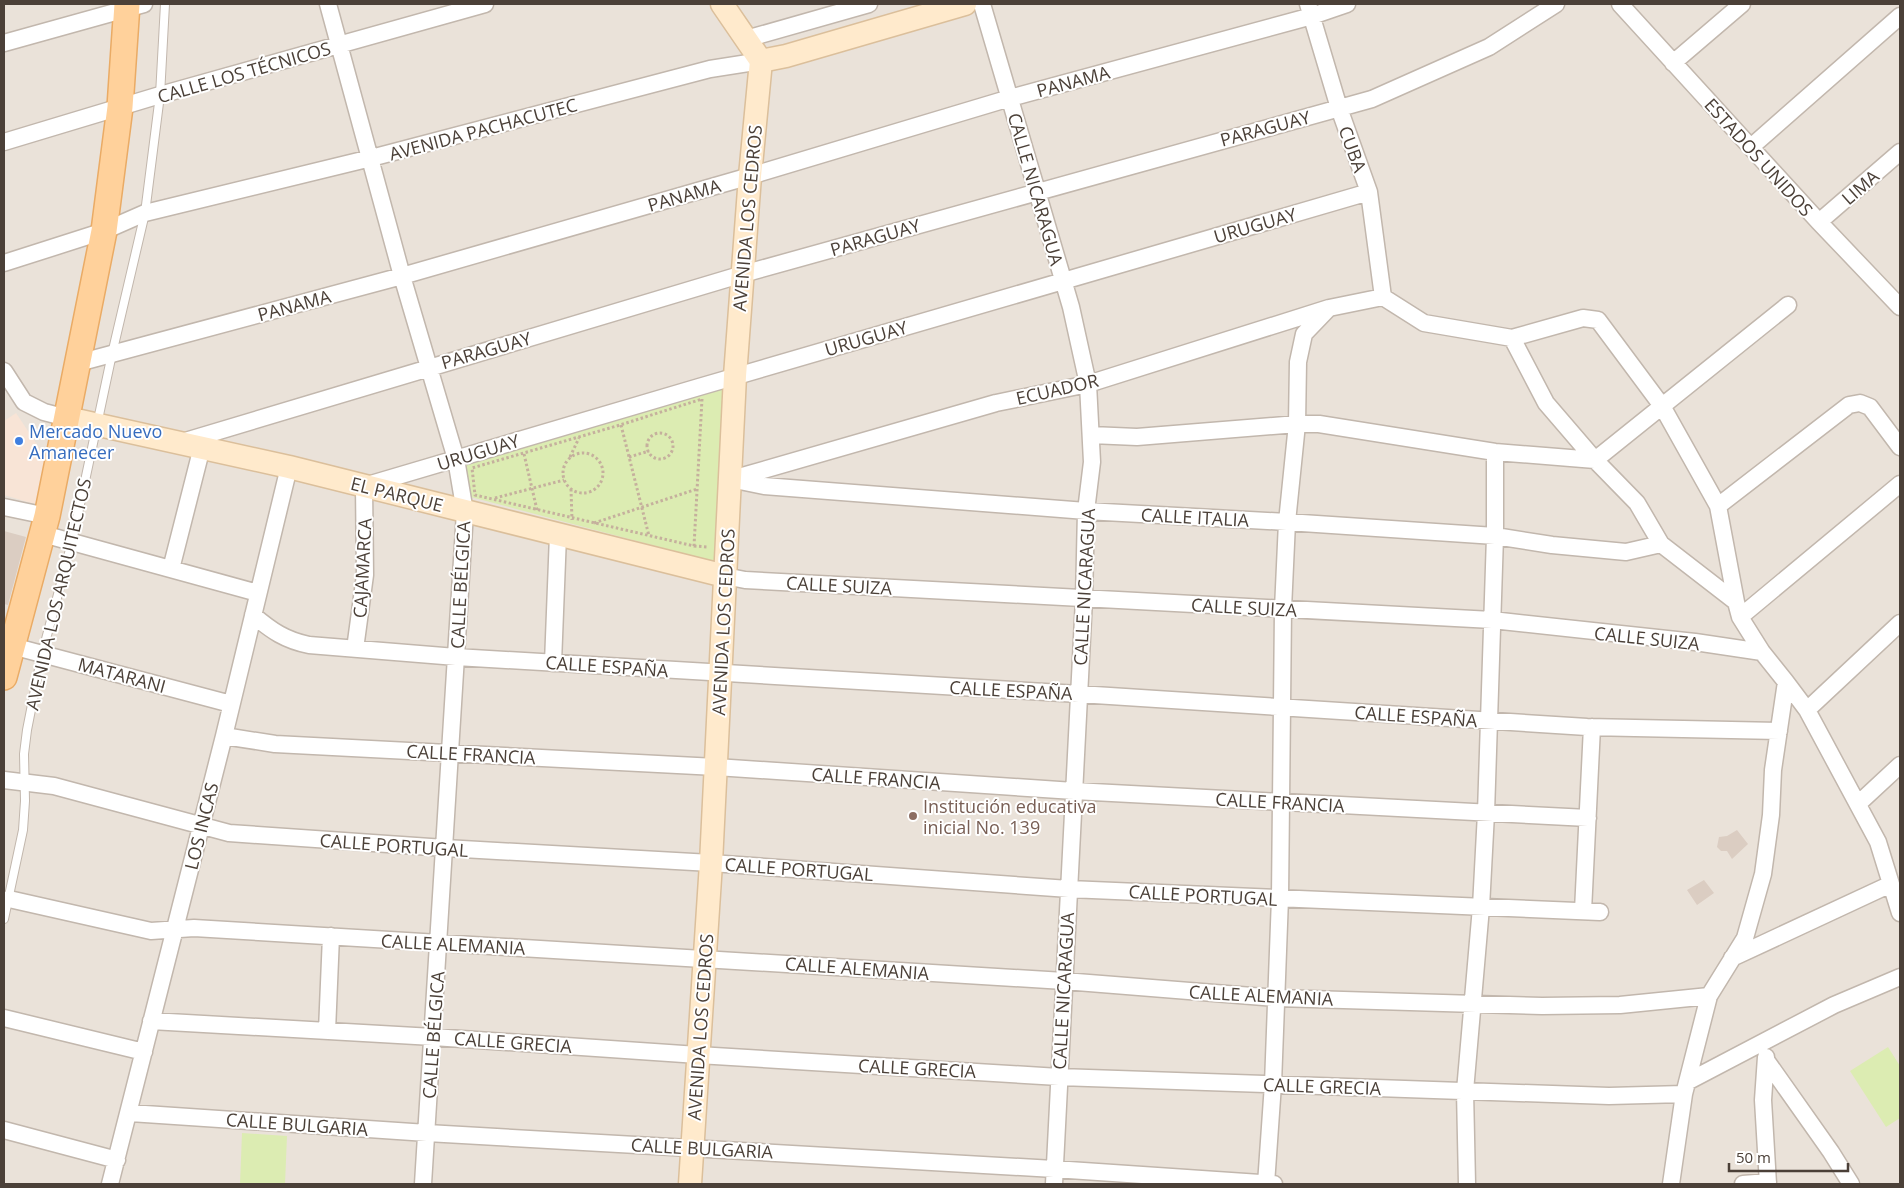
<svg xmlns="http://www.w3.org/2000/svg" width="1904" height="1188" viewBox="0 0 1904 1188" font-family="'Open Sans',sans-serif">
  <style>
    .residential { fill: #eae2d9 }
    .commercial { fill: #f8e4d6 }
    .green { fill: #dcecb2 }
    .building { fill: #dbcdc2 }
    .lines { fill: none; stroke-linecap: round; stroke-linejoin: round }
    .lane-casing { stroke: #c2b7ad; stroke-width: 10 }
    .street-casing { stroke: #c2b7ad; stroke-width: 19 }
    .secondary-casing { stroke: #dbbf9b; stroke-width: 25 }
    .primary-casing { stroke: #eaab65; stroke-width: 28 }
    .path { stroke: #c5b09d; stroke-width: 3; stroke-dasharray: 2.5 2.5; stroke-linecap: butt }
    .lane { stroke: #fff; stroke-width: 8 }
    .street { stroke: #fff; stroke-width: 16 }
    .secondary { stroke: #ffeacc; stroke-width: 22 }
    .primary { stroke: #ffd19b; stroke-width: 25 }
    .shop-dot { fill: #3f7fe0; stroke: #fff; stroke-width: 2 }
    .education-dot { fill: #8d6e63; stroke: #fff; stroke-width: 2 }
    .labels { text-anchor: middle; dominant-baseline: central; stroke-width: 4; stroke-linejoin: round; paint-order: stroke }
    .street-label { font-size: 18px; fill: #4b4038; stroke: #fff }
    .shop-label { font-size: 18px; fill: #366cbe; stroke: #fff; text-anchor: start }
    .education-label { font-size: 18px; fill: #785e54; stroke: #fff; text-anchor: start }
  </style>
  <rect width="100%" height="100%" fill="#f6f1eb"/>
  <!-- residential -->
  <path class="residential" d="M4,4H1900V1184H4Z"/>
  <!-- commercial -->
  <path class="commercial" d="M16,413L48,461L38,505L4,495V421Z"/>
  <!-- green -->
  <path class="green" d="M728,385L716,562L471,497L465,460Z
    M1888,1047L1900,1066V1118L1886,1127L1850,1071Z
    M242,1133L287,1136L285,1184H240Z"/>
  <!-- building -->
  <path class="building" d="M4,531L26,537L8,605L4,604Z
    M1737,830L1748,844L1732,859L1727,851H1721L1717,847L1719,837L1727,836Z
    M1704,880L1714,893L1697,905L1687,890Z"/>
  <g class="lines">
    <!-- lane casing -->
    <g class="lane-casing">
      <path id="lane" d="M4,919L23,830L25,801L24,754L27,730L42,654L72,542L112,354L145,213L160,95L165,4"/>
    </g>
    <!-- street casing -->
    <g class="street-casing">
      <path id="street" d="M328,4L402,276L456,459L465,512L423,1184
        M982,4L1071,307L1088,384L1092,462L1086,511L1084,599L1054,1184
        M1308,4L1339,108L1369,192L1383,297
        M1620,4L1819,222L1900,307
        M746,39L869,4
        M4,43L144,4
        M1673,63L1742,4
        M4,142L160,95L485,4
        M1751,147L1900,16
        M1819,222L1900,152
        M4,263L104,231L145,213L371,158L710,69L761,61
        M1383,297L1424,323L1512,338L1583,318L1598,320L1662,406L1718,506L1736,602
        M1512,338L1546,403L1595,460L1637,503L1661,544L1736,602L1740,617L1762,652L1786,682L1807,710L1878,842L1900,913
        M78,363L402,276L750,176L1010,98L1312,16L1347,4
        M4,371L24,402L44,412L67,418
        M1091,435L1137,437L1297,424H1319L1495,452L1595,460L1788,305
        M182,442L743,274L1372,99L1489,47L1556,4
        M730,479L764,486L1086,511L1287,522L1495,536L1552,545L1626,552L1661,544
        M732,479L996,403L1088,384L1329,308L1383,297
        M1718,506L1849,405L1860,403L1870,407L1900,447
        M4,507L47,516
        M43,534L258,593
        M171,569L202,447
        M725,576L745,580L1492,620L1695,642L1762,652
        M253,615C272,631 285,640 309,645L456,657L1079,694L1587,727L1779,731
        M1740,617L1900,484
        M12,646L231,704
        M355,649L365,575L364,486L699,387L1369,192
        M553,663L558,535
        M1807,710L1900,623
        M224,736L275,744L716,767L1074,791L1588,818
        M4,780L54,786L229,833L445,848L711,863L1069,889L1600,912
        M1858,804L1900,765
        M9,899L151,931L194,928L1064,981L1277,998L1542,1006L1620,1005L1709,996
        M1583,911L1592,727
        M1732,958L1891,884
        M4,1018L144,1052
        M151,1021L433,1037L698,1055L1059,1077L1609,1096L1684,1094
        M327,1031L331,936
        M1766,1057L1763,1100L1768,1184
        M1766,1060L1831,1152L1851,1184
        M1687,1082L1834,1005L1900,977
        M130,1113L427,1133L1054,1169L1274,1184
        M4,1130L117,1160
        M110,1184L224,736L289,467
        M1266,1184L1273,1084L1280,898L1283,609L1287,522L1297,424L1298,362L1304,334L1329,308
        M1467,1184L1465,1091L1481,907L1486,813L1495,536V452
        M1671,1184L1684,1094L1709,996L1745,938L1763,874L1771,815L1773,770L1786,682
        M1743,1184L1768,1182"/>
    </g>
    <!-- secondary casing -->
    <g class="secondary-casing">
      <path id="secondary" d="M722,4L761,61
        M761,61L786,56L965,4
        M67,418L289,467L725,576
        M690,1184L711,863L735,376L750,176L761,61"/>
    </g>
    <!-- primary casing -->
    <g class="primary-casing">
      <path id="primary" d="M4,677L47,516L104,231L120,107L127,4"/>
    </g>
    <!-- path -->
    <path class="path" d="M702,399L694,546L475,495L472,468L620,425Z
      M621,425L649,536
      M647 446a13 13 0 1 1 26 0a13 13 0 1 1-26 0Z
      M563 473a20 20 0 1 1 40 0a20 20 0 1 1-40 0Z
      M524,454L537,510
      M570,457L579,438
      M629,457L649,451
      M571,489L572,520
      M495,498L564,480
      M594,523L697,489
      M694,546L708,547"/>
    <!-- lane -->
    <use href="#lane" class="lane"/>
    <!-- street -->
    <use href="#street" class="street"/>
    <!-- secondary -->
    <use href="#secondary" class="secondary"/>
    <!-- primary -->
    <use href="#primary" class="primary"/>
  </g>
  <!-- markers -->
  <circle class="shop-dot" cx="19" cy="441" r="5"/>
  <circle class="education-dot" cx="913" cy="816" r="5"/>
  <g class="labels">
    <!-- street labels -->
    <g class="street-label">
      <text transform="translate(244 72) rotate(-16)">CALLE LOS TÉCNICOS</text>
      <text transform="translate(1073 81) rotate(-15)">PANAMA</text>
      <text transform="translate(1265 128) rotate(-15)">PARAGUAY</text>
      <text transform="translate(483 129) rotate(-15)">AVENIDA PACHACUTEC</text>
      <text transform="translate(1353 149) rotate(70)">CUBA</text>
      <text transform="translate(1759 157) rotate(48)">ESTADOS UNIDOS</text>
      <text transform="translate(1860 187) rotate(-41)">LIMA</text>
      <text transform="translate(1036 189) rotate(74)">CALLE NICARAGUA</text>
      <text transform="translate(684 195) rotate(-16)">PANAMA</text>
      <text transform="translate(747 218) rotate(-85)">AVENIDA LOS CEDROS</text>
      <text transform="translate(1255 225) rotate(-16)">URUGUAY</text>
      <text transform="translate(875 237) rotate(-16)">PARAGUAY</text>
      <text transform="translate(294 305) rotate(-15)">PANAMA</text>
      <text transform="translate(866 338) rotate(-16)">URUGUAY</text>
      <text transform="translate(486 350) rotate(-16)">PARAGUAY</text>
      <text transform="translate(1057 389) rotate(-13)">ECUADOR</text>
      <text transform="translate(478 452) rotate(-17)">URUGUAY</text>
      <text transform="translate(397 494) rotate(14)">EL PARQUE</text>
      <text transform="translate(1195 517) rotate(3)">CALLE ITALIA</text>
      <text transform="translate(362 568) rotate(-87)">CAJAMARCA</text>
      <text transform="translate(460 585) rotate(-87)">CALLE BÉLGICA</text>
      <text transform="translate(839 585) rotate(3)">CALLE SUIZA</text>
      <text transform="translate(1084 587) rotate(-87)">CALLE NICARAGUA</text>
      <text transform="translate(58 594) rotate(-77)">AVENIDA LOS ARQUITECTOS</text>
      <text transform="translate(1244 607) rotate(3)">CALLE SUIZA</text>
      <text transform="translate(723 622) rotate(-87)">AVENIDA LOS CEDROS</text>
      <text transform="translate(1647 638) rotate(6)">CALLE SUIZA</text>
      <text transform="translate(607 666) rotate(4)">CALLE ESPAÑA</text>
      <text transform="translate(122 675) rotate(15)">MATARANI</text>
      <text transform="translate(1011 690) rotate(3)">CALLE ESPAÑA</text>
      <text transform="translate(1416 716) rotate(4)">CALLE ESPAÑA</text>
      <text transform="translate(471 754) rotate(3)">CALLE FRANCIA</text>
      <text transform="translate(876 778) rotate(4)">CALLE FRANCIA</text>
      <text transform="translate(1280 802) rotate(3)">CALLE FRANCIA</text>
      <text transform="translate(201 826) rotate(-76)">LOS INCAS</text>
      <text transform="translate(394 845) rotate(4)">CALLE PORTUGAL</text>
      <text transform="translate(799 869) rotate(4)">CALLE PORTUGAL</text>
      <text transform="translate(1203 895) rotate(3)">CALLE PORTUGAL</text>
      <text transform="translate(453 944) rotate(3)">CALLE ALEMANIA</text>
      <text transform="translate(857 968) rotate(4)">CALLE ALEMANIA</text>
      <text transform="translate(1063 991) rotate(-87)">CALLE NICARAGUA</text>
      <text transform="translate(1261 995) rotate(3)">CALLE ALEMANIA</text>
      <text transform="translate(700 1027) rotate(-86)">AVENIDA LOS CEDROS</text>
      <text transform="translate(433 1035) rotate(-86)">CALLE BÉLGICA</text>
      <text transform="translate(513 1042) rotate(4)">CALLE GRECIA</text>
      <text transform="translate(917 1068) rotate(3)">CALLE GRECIA</text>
      <text transform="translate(1322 1086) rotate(2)">CALLE GRECIA</text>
      <text transform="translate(297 1124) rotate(4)">CALLE BULGARIA</text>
      <text transform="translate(702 1148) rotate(3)">CALLE BULGARIA</text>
    </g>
    <!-- shop labels -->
    <g class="shop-label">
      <text x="29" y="431">Mercado Nuevo<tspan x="29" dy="21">Amanecer</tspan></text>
    </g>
    <!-- education labels -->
    <g class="education-label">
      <text x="923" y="806">Institución educativa<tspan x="923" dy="21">inicial No. 139</tspan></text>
    </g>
  </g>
  <!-- border -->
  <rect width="1904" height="1188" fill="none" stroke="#4b4038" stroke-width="10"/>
  <!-- scale -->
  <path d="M1729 1163v8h119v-8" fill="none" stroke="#4b4038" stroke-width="2.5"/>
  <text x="1736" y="1163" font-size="15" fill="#4b4038" stroke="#ffffff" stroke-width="4" paint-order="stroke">50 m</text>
</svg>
